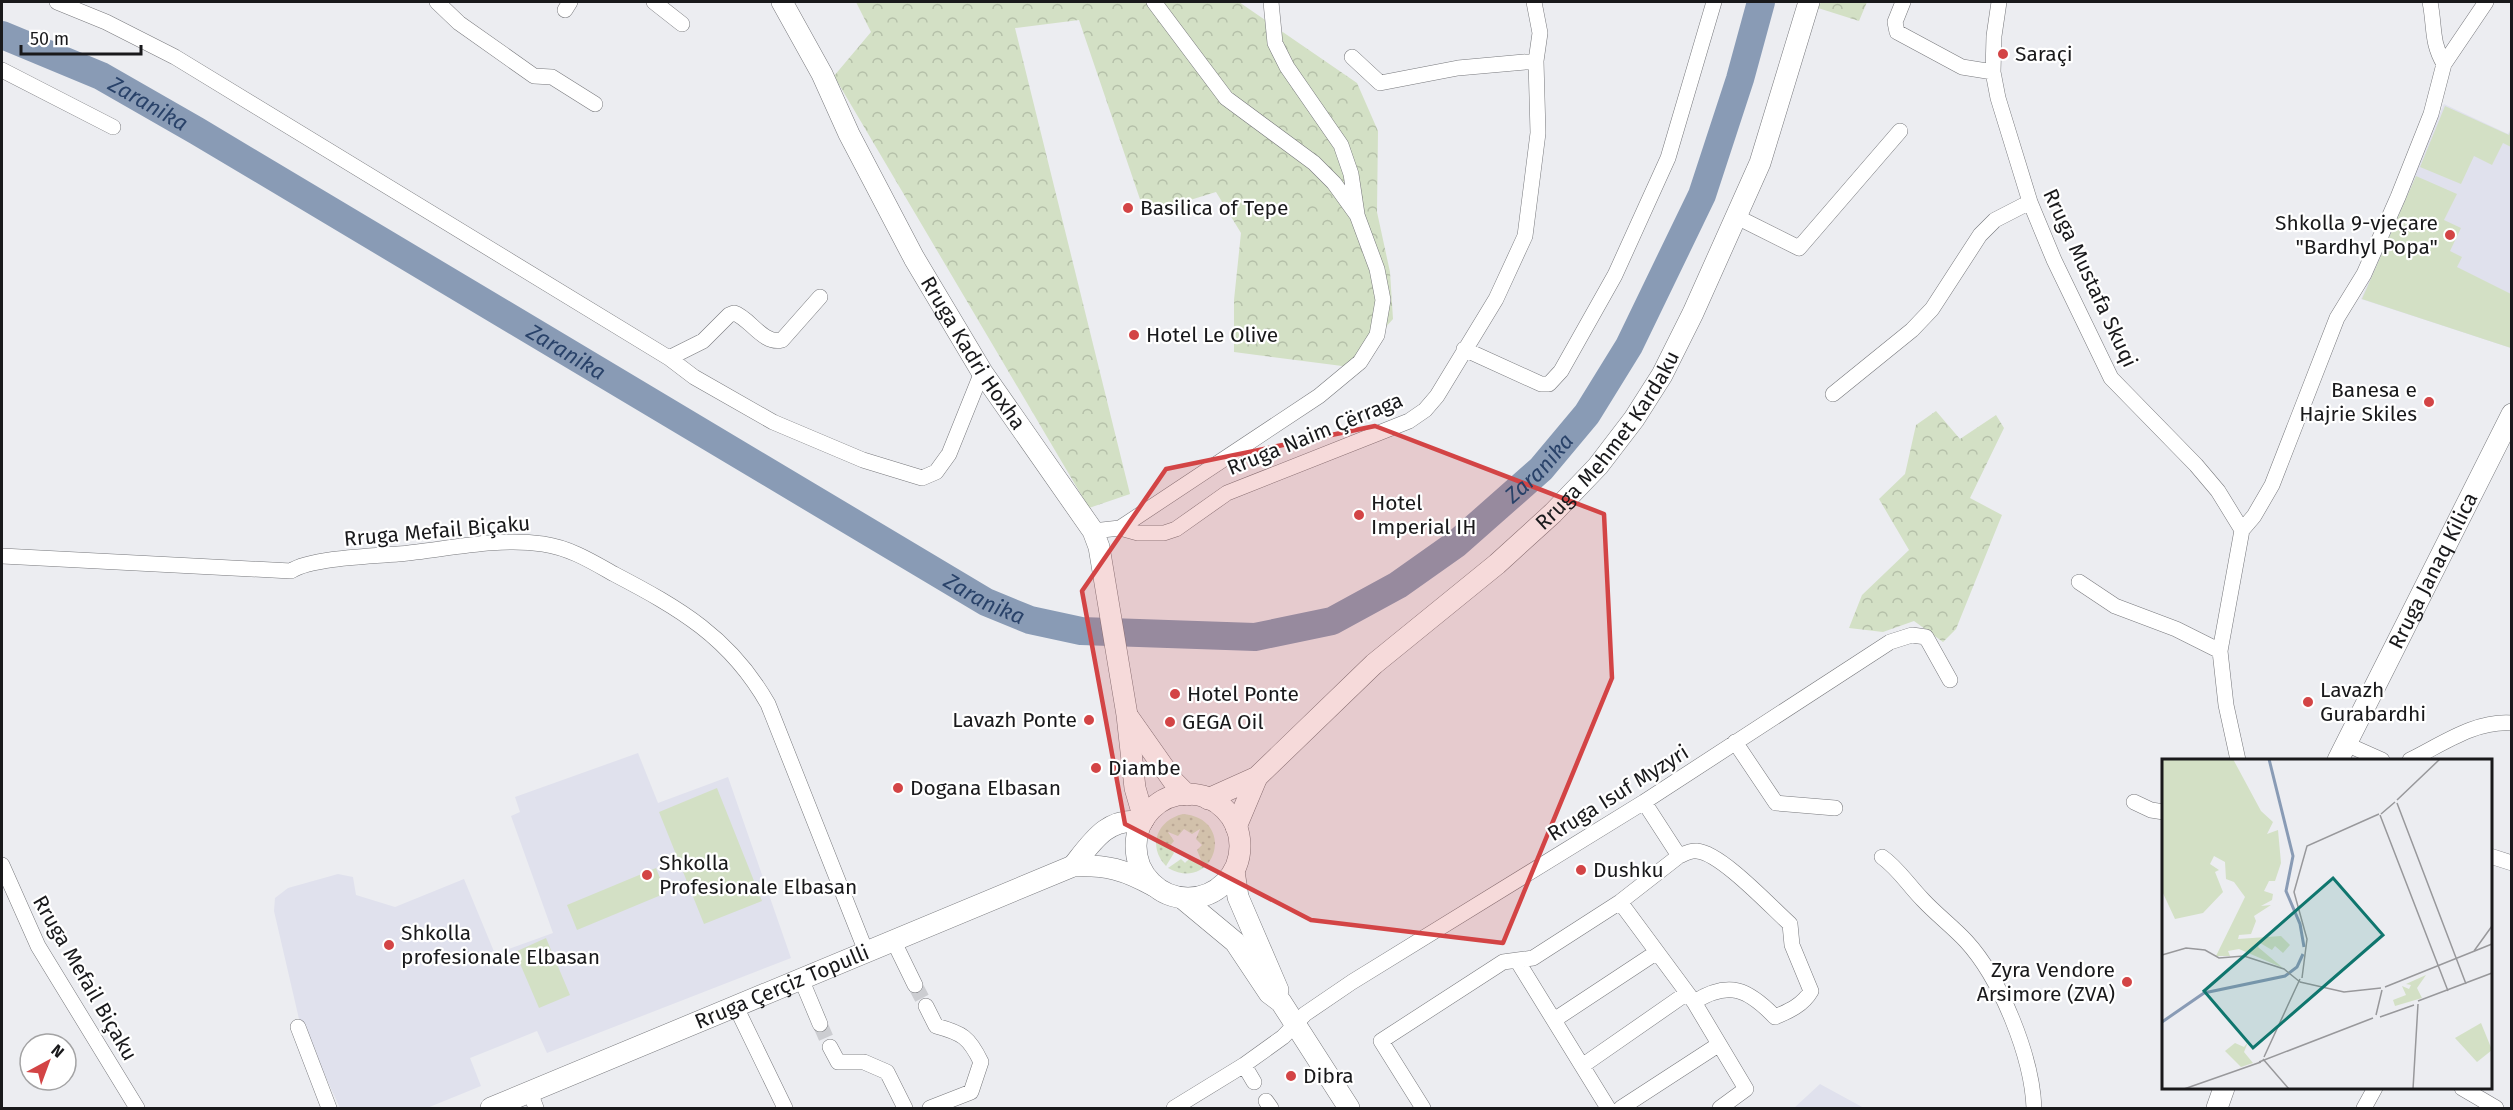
<svg xmlns="http://www.w3.org/2000/svg" width="2513" height="1110" viewBox="0 0 2513 1110" font-family="'Fira Sans',sans-serif">
  <style>
    .built { fill: #e0e1ed }
    .grass { fill: url(#grass-dots) }
    .forest { fill: url(#forest-crowns) }
    .garden { fill: #d3e0c5 }
    .lines { fill: none; stroke-linecap: round; stroke-linejoin: round }
    .river { stroke: #899bb5; stroke-width: 28 }
    .street-tunnel { stroke: #cccdd1; stroke-width: 15; stroke-dasharray: 15 8; stroke-linecap: butt }
    .street-casing { stroke: #77787c; stroke-width: 16 }
    .secondary-casing { stroke: #77787c; stroke-width: 22 }
    .street { stroke: #fff; stroke-width: 15 }
    .secondary { stroke: #fff; stroke-width: 21 }
    .marked { fill: #d34445; fill-opacity: 0.2; stroke: #d34445; stroke-width: 4.5; stroke-linejoin: round }
    .poi-dot { fill: #d34445; stroke: #fff; stroke-width: 2 }
    .labels { text-anchor: middle; dominant-baseline: central; stroke-width: 4.5; stroke-linejoin: round; paint-order: stroke }
    .poi-label { font-size: 21px; fill: #19191b; stroke: #fff; text-anchor: start }
    .street-label { font-size: 21px; fill: #19191b; stroke: #fff }
    .water-label { font-size: 22px; font-style: italic; fill: #294269; stroke: #fff }
    .inset-river { fill: none; stroke: #899bb5; stroke-width: 3 }
    .inset-road { fill: none; stroke: #98989b; stroke-width: 1.5 }
    .view { fill: #0f766e; fill-opacity: 0.15; stroke: #0f766e; stroke-width: 3 }
    .inset-edge { fill: none; stroke: #19191b; stroke-width: 3 }
  </style>
  <defs>
    <pattern id="grass-dots" width="8" height="8" patternUnits="userSpaceOnUse" patternTransform="scale(1.5)"><rect width="8" height="8" fill="#d3e0c5"/><path d="M2 2h.1M6 6h.1" fill="none" stroke="#b5c0a9" stroke-width="1.8" stroke-linecap="round"/></pattern>
    <pattern id="forest-crowns" width="20" height="18" patternUnits="userSpaceOnUse" patternTransform="scale(1.5)"><rect width="20" height="18" fill="#d3e0c5"/><path d="M2 6a3 3 0 1 1 6 0M12 15a3 3 0 1 1 6 0" fill="none" stroke="#b5c0a9"/></pattern>
  </defs>
  <rect width="100%" height="100%" fill="#ecedf1"/>
  <!-- built -->
  <path class="built" d="M2444,104L2508,134L2511,128V348L2361,299Z
    M638,753L658,803L728,777L791,958L547,1053L537,1031L470,1058L481,1086L427,1108H340L299,1019L274,911L275,898L288,888L338,874L353,877L356,895L395,907L464,879L495,954L553,933L511,816L520,812L515,797Z
    M1820,1084L1864,1108H1794Z"/>
  <!-- grass -->
  <path class="grass" d="M1183,814C1238,819 1215,894 1168,868L1181,859L1185,863L1191,857L1201,860L1197,850L1202,845L1196,839L1200,829L1192,834L1184,829L1178,836L1168,832L1174,841L1169,847L1174,853L1166,866C1147,846 1157,820 1183,814Z"/>
  <!-- forest -->
  <path class="forest" d="M856,2H1239L1357,83L1378,131L1377,212L1390,272L1393,319L1350,367L1234,352V300L1241,233L1216,192L1145,214L1079,20L1015,28L1130,494L1089,508L834,76L871,32Z
    M1821,2H1867L1859,21L1818,8Z
    M1936,411L1960,439L1996,415L2004,428L1970,498L2002,515L1956,629L1943,642L1914,621L1883,632L1849,628L1862,595L1909,550L1879,499L1905,474L1916,425Z"/>
  <!-- garden -->
  <path class="garden" d="M2445,106L2509,135L2511,129V147L2503,143L2492,165L2474,156L2461,184L2420,167Z
    M2416,176L2457,194L2444,220L2461,228L2450,251L2462,257L2457,267L2511,294V348L2362,299Z
    M717,788L762,901L704,924L659,812Z
    M656,868L666,893L577,930L567,905Z
    M546,938L570,995L539,1008L515,952Z"/>
  <g class="lines">
    <!-- river -->
    <path class="river" id="s1" d="M2,35L101,76L197,131L986,602L1030,620L1081,631L1255,637L1332,621L1398,585L1456,544L1541,469L1587,414L1629,346L1702,195L1740,79L1761,2"/>
    <!-- street-tunnel -->
    <path class="street-tunnel" d="M915,985L926,1006
      M820,1024L830,1047"/>
    <!-- street casing -->
    <g class="street-casing">
      <path id="street" d="M57,2L106,22L175,57L669,358L694,377L773,422L863,460L922,478L936,472L949,454L982,372
        M437,2L459,23L534,76L552,77L595,104
        M654,2L682,24
        M1271,2L1275,43L1287,67L1341,145L1351,174L1357,214
        M1903,2L1895,22L1897,32L1962,67L1993,72
        M1999,2L1994,36L1993,72L1998,98L2030,202L2054,260L2111,378L2196,465L2218,491L2242,530
        M2430,2C2435,27 2431,42 2444,64
        M565,10L570,2
        M1352,57L1380,83L1458,68L1536,61
        M2,70L113,127
        M1737,217L1799,248L1900,131
        M1464,349L1541,384H1549L1561,371L1615,275L1668,158L1714,2
        M669,358L703,341L729,315L734,313C750,318 763,345 782,340L820,297
        M1833,394L1912,330L1932,309L1980,235L1995,220L2030,202
        M1120,528L1138,533H1164L1176,529L1227,493L1409,421L1425,410L1437,396L1496,299L1525,236L1538,133L1536,61L1540,33L1534,2
        M1093,531L1120,528L1319,396L1360,362L1377,335L1383,300L1377,269L1357,215L1334,183L1314,163L1226,98L1154,2
        M2,556L291,571C310,558 372,556 398,554C444,550 496,537 543,544C570,548 591,561 614,574C679,608 730,637 768,704L867,954
        M2079,582L2115,606L2176,629L2220,651
        M1735,742L1776,803L1835,808
        M2346,744L2382,760
        M2238,760L2226,705L2220,651L2242,530L2254,516L2272,485L2337,318L2364,274L2398,197L2431,114L2444,64L2486,2
        M2410,760C2441,745 2475,720 2512,723
        M2134,802L2151,810L2164,812
        M1679,856C1684,854 1691,850 1697,851C1721,853 1770,906 1790,924L1792,945L1811,991C1803,1005 1789,1011 1775,1017C1748,989 1729,980 1694,1002
        M2490,856L2512,863
        M1882,857C1898,868 1909,886 1923,900C1936,914 1953,927 1966,941C2001,979 2032,1057 2034,1108
        M2,865L38,946L137,1108
        M1620,902L1694,1002L1746,1089L1720,1108
        M894,942L915,985
        M1518,962L1608,1108
        M802,981L820,1024
        M926,1006L936,1026C962,1033 969,1037 981,1062L971,1092L930,1108
        M736,1007L785,1108
        M1554,1020L1657,952
        M298,1027L329,1108
        M830,1047L838,1062H864L887,1072L905,1108
        M1244,1065L1254,1082
        M1582,1066L1687,993
        M2462,1088L2496,1108
        M530,1092L536,1108
        M1266,1101L1271,1108
        M1174,1108L1244,1065L1283,1037L1305,1014L1352,982L1644,802L1890,642L1912,635L1926,637L1950,680
        M1423,1108L1381,1041L1503,962L1533,958L1620,902L1679,856L1644,802
        M1621,1108L1718,1045
        M2364,1108L2375,1088"/>
    </g>
    <!-- secondary casing -->
    <g class="secondary-casing">
      <g id="secondary">
        <path id="s2" d="M782,2L822,74L849,134L914,258L982,372L1093,531L1099,547L1127,715L1135,788L1144,819"/>
        <path d="M1129,718L1174,782L1187,795"/>
        <path id="s3" d="M2338,760L2512,414"/>
        <circle cx="1188" cy="846" r="52"/>
        <path id="s4" d="M1208,799L1257,777L1374,664L1497,564L1553,513L1598,466L1634,419L1662,375L1693,313L1760,163L1809,2"/>
        <path d="M1236,827L1257,777"/>
        <path d="M1073,866C1092,842 1108,816 1142,822"/>
        <path d="M1234,871L1238,897L1278,990"/>
        <path d="M1182,898L1235,942L1269,993L1281,1002L1349,1108"/>
        <path id="s5" d="M491,1108L1073,866C1105,864 1126,870 1154,886"/>
        <path d="M2217,1108L2224,1088"/>
      </g>
    </g>
    <!-- street -->
    <use href="#street" class="street"/>
    <!-- secondary -->
    <use href="#secondary" class="secondary"/>
  </g>
  <!-- marked area -->
  <path class="marked" d="M1375,426L1604,514L1612,678L1503,943L1311,920L1125,824L1082,591L1166,469Z"/>
  <!-- markers -->
  <g class="poi-dot">
    <circle cx="2003" cy="54" r="6"/>
    <circle cx="1128" cy="208" r="6"/>
    <circle cx="2450" cy="235" r="6"/>
    <circle cx="1134" cy="335" r="6"/>
    <circle cx="2429" cy="402" r="6"/>
    <circle cx="1359" cy="515" r="6"/>
    <circle cx="1175" cy="694" r="6"/>
    <circle cx="2308" cy="702" r="6"/>
    <circle cx="1089" cy="720" r="6"/>
    <circle cx="1170" cy="722" r="6"/>
    <circle cx="1096" cy="768" r="6"/>
    <circle cx="898" cy="788" r="6"/>
    <circle cx="1581" cy="870" r="6"/>
    <circle cx="647" cy="875" r="6"/>
    <circle cx="389" cy="945" r="6"/>
    <circle cx="2127" cy="982" r="6"/>
    <circle cx="1291" cy="1076" r="6"/>
  </g>
  <g class="labels">
    <!-- poi labels -->
    <g class="poi-label">
      <text x="2015" y="54">Saraçi</text>
      <text x="1140" y="208">Basilica of Tepe</text>
      <text x="2438" y="223" text-anchor="end">Shkolla 9-vjeçare<tspan x="2438" dy="24">"Bardhyl Popa"</tspan></text>
      <text x="1146" y="335">Hotel Le Olive</text>
      <text x="2417" y="390" text-anchor="end">Banesa e<tspan x="2417" dy="24">Hajrie Skiles</tspan></text>
      <text x="1371" y="503">Hotel<tspan x="1371" dy="24">Imperial IH</tspan></text>
      <text x="2320" y="690">Lavazh<tspan x="2320" dy="24">Gurabardhi</tspan></text>
      <text x="1187" y="694">Hotel Ponte</text>
      <text x="1077" y="720" text-anchor="end">Lavazh Ponte</text>
      <text x="1182" y="722">GEGA Oil</text>
      <text x="1108" y="768">Diambe</text>
      <text x="910" y="788">Dogana Elbasan</text>
      <text x="659" y="863">Shkolla<tspan x="659" dy="24">Profesionale Elbasan</tspan></text>
      <text x="1593" y="870">Dushku</text>
      <text x="401" y="933">Shkolla<tspan x="401" dy="24">profesionale Elbasan</tspan></text>
      <text x="2115" y="970" text-anchor="end">Zyra Vendore<tspan x="2115" dy="24">Arsimore (ZVA)</tspan></text>
      <text x="1303" y="1076">Dibra</text>
    </g>
    <!-- street labels -->
    <g class="street-label">
      <text transform="translate(2090 278) rotate(65)">Rruga Mustafa Skuqi</text>
      <text stroke="none"><textPath href="#s2" startOffset="400">Rruga Kadri Hoxha</textPath></text>
      <text transform="translate(1315 434) rotate(-22)">Rruga Naim Çërraga</text>
      <text stroke="none"><textPath href="#s4" startOffset="542">Rruga Mehmet Kardaku</textPath></text>
      <text transform="translate(437 531) rotate(-5)">Rruga Mefail Biçaku</text>
      <text stroke="none"><textPath href="#s3" startOffset="212">Rruga Janaq Kilica</textPath></text>
      <text transform="translate(1618 793) rotate(-32)">Rruga Isuf Myzyri</text>
      <text transform="translate(85 978) rotate(60)">Rruga Mefail Biçaku</text>
      <text stroke="none"><textPath href="#s5" startOffset="315">Rruga Çerçiz Topulli</textPath></text>
    </g>
    <!-- water labels -->
    <g class="water-label">
      <text stroke="none"><textPath href="#s1" startOffset="162">Zaranika</textPath></text>
      <text stroke="none"><textPath href="#s1" startOffset="648">Zaranika</textPath></text>
      <text stroke="none"><textPath href="#s1" startOffset="1748">Zaranika</textPath></text>
      <text stroke="none"><textPath href="#s1" startOffset="1134">Zaranika</textPath></text>
    </g>
  </g>
  <!-- overview -->
  <g transform="translate(2162 759)">
    <rect width="330" height="330" fill="#ecedf1"/>
    <path d="M86,283L82,293L91,304L79,308L63,292L73,284L82,288Z" fill="#d3e0c5"/>
    <path d="M0,0H71L99,52L111,63L105,75L116,71L119,104L113,122H107L102,132L111,135L110,141L99,147L109,146L92,157L94,162L89,175L77,176L76,180L119,177L128,186L121,194L113,187L110,191L98,184L96,188L121,209L77,190L66,192L68,197H54L83,138L72,123L64,120L63,103L52,97L48,105L57,111L53,113L61,133L41,154L13,160L0,132ZM264,216L255,229L260,239L233,247L231,241L244,236L240,227L247,230L249,226L244,225Z" fill="#d3e0c5"/>
    <path d="M319,264L330,291L315,303L293,279Z" fill="#d3e0c5"/>
    <path class="inset-river" d="M107,0L131,97L124,132L138,165L142,188M0,263L42,234L123,217L135,208L141,195"/>
    <path class="inset-road" d="M235,41L278,0M235,44L304,225M219,55L233,43M218,56L286,232M312,192L330,167M0,196L24,189L43,191L57,199L82,197L122,210L138,223M140,219L145,180L132,133L145,87L217,55M138,223L182,233L219,229M223,228L330,185M256,242L330,214M214,256L220,231M218,258L252,246M102,298L138,220M101,300L127,330M97,303L211,259M22,330L99,303M251,330L256,245"/>
    <path class="view" d="M171,119L221,176L91,289L42,232Z"/>
    <rect width="330" height="330" class="inset-edge"/>
  </g>
  <!-- border -->
  <rect width="2513" height="1110" fill="none" stroke="#19191b" stroke-width="6"/>
  <!-- north arrow -->
  <g transform="translate(48 1062) rotate(41)"><circle r="28" fill="#ffffff" stroke="#a3a3a4" stroke-width="1.5"/>
  <path d="M0-4.5L10 22L0 15L-10 22Z" fill="#d34445"/>
  <text y="-9" font-size="16" font-weight="bold" text-anchor="middle" fill="#19191b">N</text>
  </g>
  <!-- scale -->
  <path d="M21 45v9h120v-9" fill="none" stroke="#19191b" stroke-width="3"/>
  <text x="30" y="45" font-size="18" fill="#19191b" stroke="#ffffff" stroke-width="4.5" paint-order="stroke">50 m</text>
</svg>
